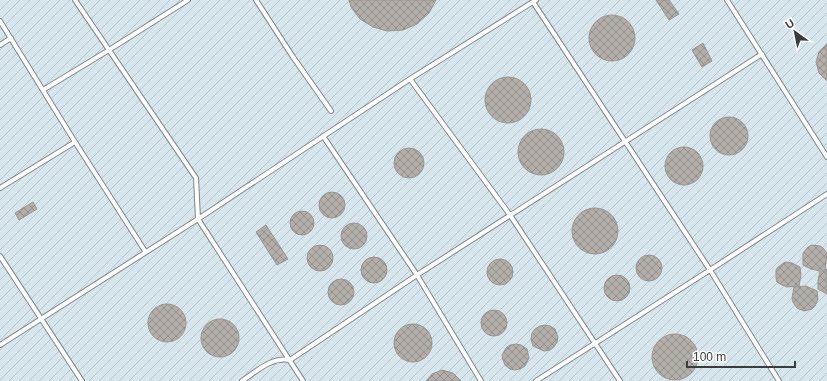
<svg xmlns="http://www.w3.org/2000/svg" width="827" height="381" viewBox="0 0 827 381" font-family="Helvetica,sans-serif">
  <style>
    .industrial { fill: url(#industrial-furrows) }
    .building { fill: url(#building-cross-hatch); stroke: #999490 }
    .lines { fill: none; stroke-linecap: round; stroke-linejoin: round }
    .service-casing { stroke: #81878b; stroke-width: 6 }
    .service { stroke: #fff; stroke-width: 4 }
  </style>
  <defs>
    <pattern id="industrial-furrows" width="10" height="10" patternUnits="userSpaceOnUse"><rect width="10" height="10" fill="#d7e5ed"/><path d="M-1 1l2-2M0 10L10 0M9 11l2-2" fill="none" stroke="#b9c5cc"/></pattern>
    <pattern id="building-cross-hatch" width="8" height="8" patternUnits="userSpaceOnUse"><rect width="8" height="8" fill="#b3aea9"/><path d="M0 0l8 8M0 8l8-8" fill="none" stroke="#938f8b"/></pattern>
  </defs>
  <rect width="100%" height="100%" fill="#e8eff3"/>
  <!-- industrial -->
  <path class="industrial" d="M0,0H827V381H0Z"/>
  <!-- building -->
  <path class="building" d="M349,0H436L429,13L417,24L403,30L387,31L373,27L360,19L351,7Z
    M656,0H669L679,14L669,20Z
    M589 38a23 23 0 1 1 46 0a23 23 0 1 1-46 0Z
    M703,43L712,61L702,67L692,50Z
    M827,44V81L819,73L816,62L819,52Z
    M485 100a23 23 0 1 1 46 0a23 23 0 1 1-46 0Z
    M710 136a19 19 0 1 1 38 0a19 19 0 1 1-38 0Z
    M518 152a23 23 0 1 1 46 0a23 23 0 1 1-46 0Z
    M665 166a19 19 0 1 1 38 0a19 19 0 1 1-38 0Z
    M394 163a15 15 0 1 1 30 0a15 15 0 1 1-30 0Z
    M319 205a13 13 0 1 1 26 0a13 13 0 1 1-26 0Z
    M33,202L37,209L19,220L15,213Z
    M572 231a23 23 0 1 1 46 0a23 23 0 1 1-46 0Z
    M290 223a12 12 0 1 1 24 0a12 12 0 1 1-24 0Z
    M341 236a13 13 0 1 1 26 0a13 13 0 1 1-26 0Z
    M266,225L288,259L277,265L256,232Z
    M307 258a13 13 0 1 1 26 0a13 13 0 1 1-26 0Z
    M812,245L820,246L823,248L827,253L825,270L827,269V294L818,289V281L820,271L811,269L803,265V253L808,247Z
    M636 268a13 13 0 1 1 26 0a13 13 0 1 1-26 0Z
    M361 270a13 13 0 1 1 26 0a13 13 0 1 1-26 0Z
    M487 272a13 13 0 1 1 26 0a13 13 0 1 1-26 0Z
    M785,262L792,263L800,267L801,275L799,286L787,287L780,284L777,282L776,278V270L778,267Z
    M604 288a13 13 0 1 1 26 0a13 13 0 1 1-26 0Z
    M328 292a13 13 0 1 1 26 0a13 13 0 1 1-26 0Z
    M806,286L817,291L818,299L815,306L812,309L804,311L797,308L793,302L792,298L794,287Z
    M148 323a19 19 0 1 1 38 0a19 19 0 1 1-38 0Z
    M481 323a13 13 0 1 1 26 0a13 13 0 1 1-26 0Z
    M201 338a19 19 0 1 1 38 0a19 19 0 1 1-38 0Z
    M394 343a19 19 0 1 1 38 0a19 19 0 1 1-38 0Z
    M545,325L550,326L555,329L558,337L557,342L554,347L550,350L544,351L533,346L531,339L532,333L535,329L540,326Z
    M652 357a23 23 0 1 1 46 0a23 23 0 1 1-46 0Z
    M516,344L521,345L527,349L529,358L525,366L520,369L515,370L510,369L505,365L503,360L502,355L506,348L510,345Z
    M442,370L453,373L461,381H426L432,374Z"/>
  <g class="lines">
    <!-- service casing -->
    <g class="service-casing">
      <path id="service" d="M75,0L196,178L198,219L303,381
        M256,0L293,57L331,111
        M727,0L827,157
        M533,2L710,270L779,381
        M0,21L75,142L145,251
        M0,45L11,38
        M410,79L510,215L620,381
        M43,90L109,50L188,0
        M323,136L417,275L481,381
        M0,188L75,142
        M0,256L82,381
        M0,345L198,219L410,79L536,0
        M242,381C257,371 271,357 290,360L417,275L762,54
        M536,381L710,270L827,194"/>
    </g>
    <!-- service -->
    <use href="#service" class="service"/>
  </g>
  <!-- north arrow -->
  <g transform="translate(795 32) rotate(327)" stroke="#ffffff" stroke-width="3" paint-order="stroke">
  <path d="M0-3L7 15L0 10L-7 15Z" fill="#393c3e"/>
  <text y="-6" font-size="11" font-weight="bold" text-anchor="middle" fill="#393c3e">U</text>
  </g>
  <!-- scale -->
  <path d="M687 361v6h108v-6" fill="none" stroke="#393c3e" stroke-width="2"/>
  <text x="693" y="361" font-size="12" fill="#393c3e" stroke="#ffffff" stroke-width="3" paint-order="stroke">100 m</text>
</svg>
